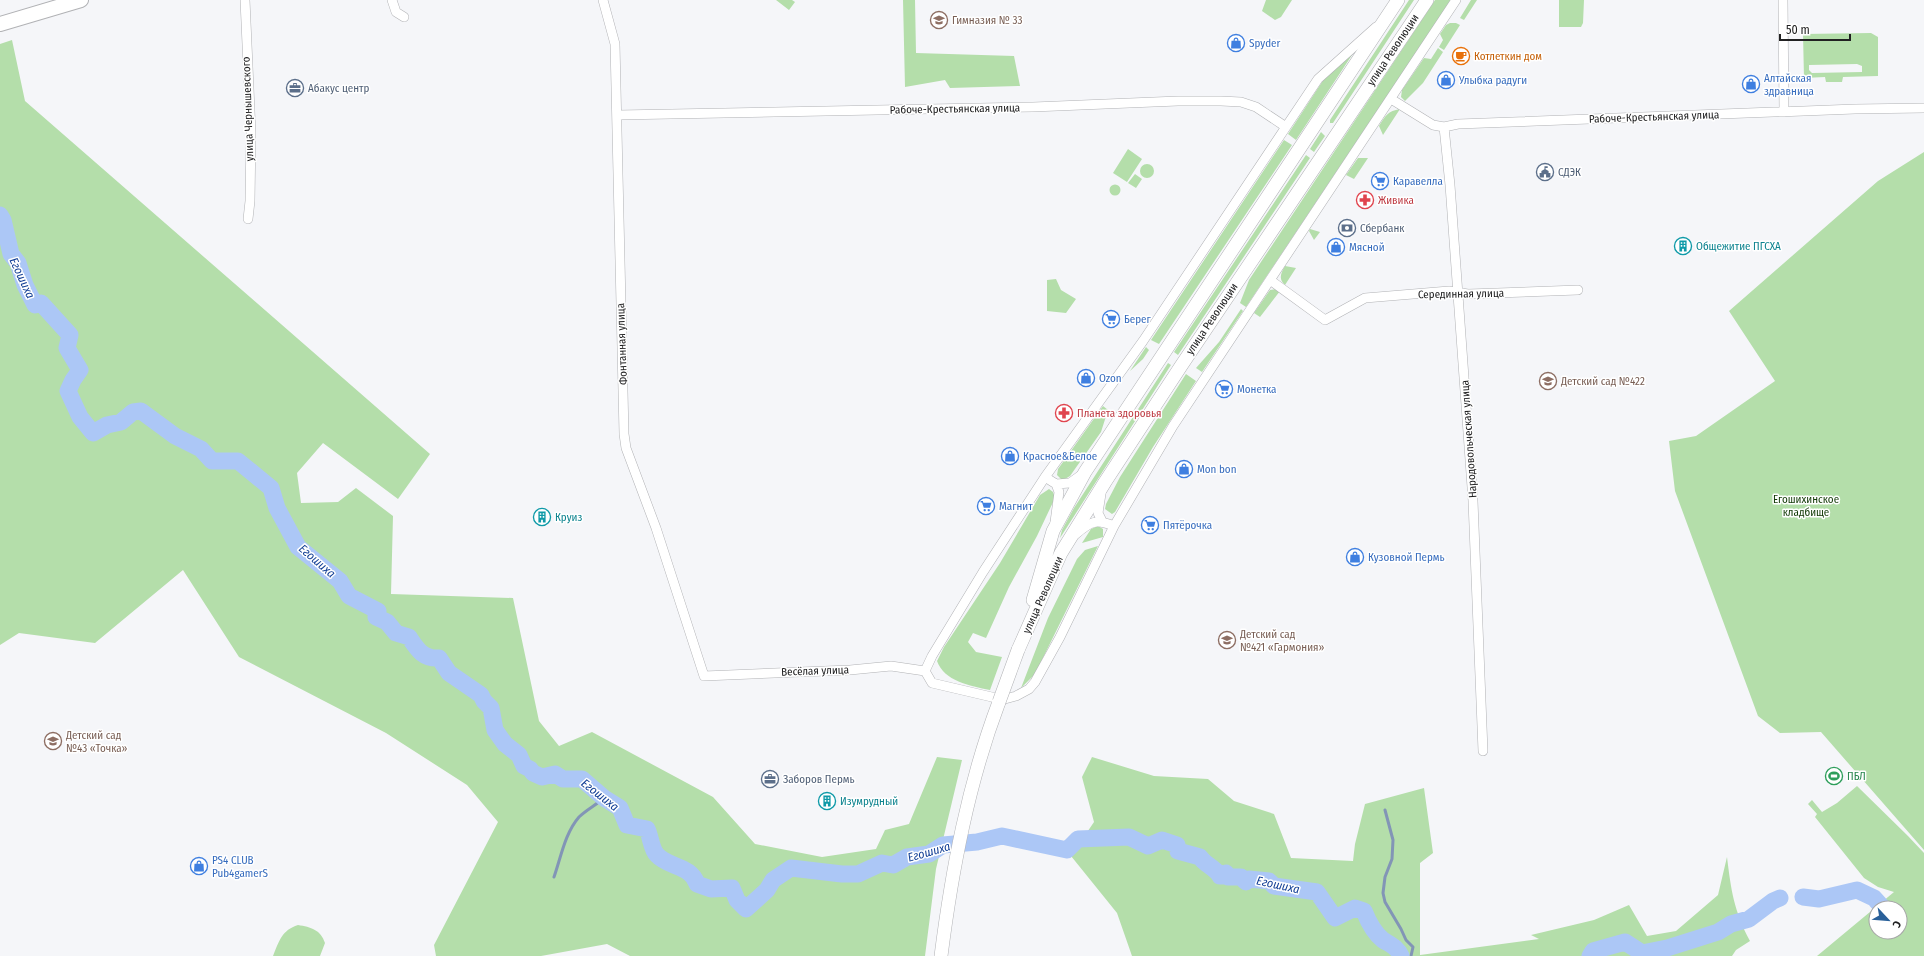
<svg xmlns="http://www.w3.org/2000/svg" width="1924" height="956" viewBox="0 0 1924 956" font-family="'Fira Sans Condensed',sans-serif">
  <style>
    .green { fill: #b4deaa; fill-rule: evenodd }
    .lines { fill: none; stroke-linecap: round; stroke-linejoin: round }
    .stream { stroke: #8295b6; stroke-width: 3 }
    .river { stroke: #acc7f6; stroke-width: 17 }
    .street-casing { stroke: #b1b2b5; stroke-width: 10 }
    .secondary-casing { stroke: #b1b2b5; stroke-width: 14 }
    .primary-casing { stroke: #b1b2b5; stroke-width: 16 }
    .street { stroke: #fff; stroke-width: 9 }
    .secondary { stroke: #fff; stroke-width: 13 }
    .primary { stroke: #fff; stroke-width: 14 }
    .secondary-bridge-casing { stroke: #b1b2b5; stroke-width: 14; stroke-linecap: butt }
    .secondary-bridge { stroke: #fff; stroke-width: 13 }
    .labels { text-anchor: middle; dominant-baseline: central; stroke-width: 3; stroke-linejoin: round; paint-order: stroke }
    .education-label { font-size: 11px; fill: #785e54; stroke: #fff; text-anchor: start }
    .shop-label { font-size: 11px; fill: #366cbe; stroke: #fff; text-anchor: start }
    .street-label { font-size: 11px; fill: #212122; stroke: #fff }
    .food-label { font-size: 11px; fill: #c56008; stroke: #fff; text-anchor: start }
    .service-label { font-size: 11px; fill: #4e5e75; stroke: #fff; text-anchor: start }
    .health-label { font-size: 11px; fill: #be3a42; stroke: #fff; text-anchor: start }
    .culture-label { font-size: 11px; fill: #0d838f; stroke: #fff; text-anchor: start }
    .park-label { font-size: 11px; fill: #113905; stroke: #fff }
    .leisure-label { font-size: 11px; fill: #27864d; stroke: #fff; text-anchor: start }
    .water-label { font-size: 12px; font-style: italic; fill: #103d94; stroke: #fff }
  </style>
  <rect width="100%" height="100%" fill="#f5f6f9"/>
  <!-- green -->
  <path class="green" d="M776,0H792L795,2L789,10Z
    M903,0H915L916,53L1014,56L1020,86L950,88L945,80L905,87Z
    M1266,0H1292L1281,17L1275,20L1262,11Z
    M1409,0H1414L1333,123H1330V120Z
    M1435,0H1451L1246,307L1240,303L1249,280Z
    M1471,0H1477L1464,20L1460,18Z
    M1559,0H1584L1583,23L1581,27H1559Z
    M1450,23H1456L1460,25L1444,50L1439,47L1443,40L1440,34L1446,25Z
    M1871,33L1878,37V76L1843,77L1842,82H1826L1825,77L1804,78L1803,34ZM1857,64L1862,66V72L1812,73L1809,70V65Z
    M12,40L25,101L430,454L398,499L323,443L297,473L301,503L338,502L356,488L393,516L391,594L513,598L539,721L559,746L592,732L713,797L755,844L822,857L876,849L885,830L909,824L937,757L962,760L936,869L925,956H630L607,944L541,956H436L434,945L498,822L467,785L386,733L239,657L183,570L95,643L19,633L0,645V44Z
    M1438,48L1443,52L1423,83L1405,101L1401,97L1402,90L1424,58L1431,59Z
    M1354,52L1296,140L1288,134L1324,79Z
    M1400,109L1383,135L1379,126C1385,116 1388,111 1400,109Z
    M1321,132L1325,136L1314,152L1310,149Z
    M1284,140L1292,145L1159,344L1151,340Z
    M1128,149L1142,159L1127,182L1113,173Z
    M1924,152V850L1821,732L1780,733L1758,716L1675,491L1669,441L1696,436L1775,381L1729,311L1878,181Z
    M1306,155L1310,158L1178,355L1174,352Z
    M1358,158H1368L1354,179L1346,175Z
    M1140 171a7 7 0 1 1 14 0a7 7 0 1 1-14 0Z
    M1135,174L1142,179L1136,188L1128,183Z
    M1109.5 190a5.5 5.5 0 1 1 11 0a5.5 5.5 0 1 1-11 0Z
    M1310,229L1320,232L1314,240L1309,231Z
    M1285,266L1296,268L1285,285C1278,279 1281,273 1285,266Z
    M1056,279L1061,290L1076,299L1066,313L1047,311V280Z
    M1277,289L1280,291L1260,317L1254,313L1270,290Z
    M1241,309L1243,311L1202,372L1196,368L1219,342Z
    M1146,347L1149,350L1143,359L1130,371Z
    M1168,363L1171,365L1060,538L1062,530L1074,508Z
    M1186,374L1196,381L1153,447L1115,512L1112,514L1105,509L1106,504L1120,477Z
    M1103,406L1108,410L1101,432L1070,476L1065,479H1061L1057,475L1058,469Z
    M1049,489L1053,492L1055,498L1037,536L1009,587L986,638L973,633L968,642L976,652L1002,657L990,690C970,686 944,681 937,661L944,647L1000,563L1040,495Z
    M1098,526L1103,529V537L1082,543L1091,529Z
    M1098,546L1035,674L1021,688L1048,618L1077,559L1085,550Z
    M1092,757L1154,776L1208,779L1234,801L1274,814L1291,858L1353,861L1355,844L1365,804L1424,788L1433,853L1420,863V955L1539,939L1531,935L1594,920L1629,905L1647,936L1676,931L1718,895L1727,857C1731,890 1734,911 1750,941L1736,950L1732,956H1132L1117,913L1071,856L1094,822L1082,777Z
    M1857,786L1908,836L1924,853V956H1817L1894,892L1878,887L1864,878L1815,817L1817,814L1808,804L1812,800L1822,812L1837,803ZM1876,908H1900V932H1876Z
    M298,925C311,927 321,930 325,943L320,956H273C279,941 282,930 298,925Z"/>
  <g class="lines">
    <!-- stream -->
    <path class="stream" d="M1385,810L1393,840L1392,859L1385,877L1383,893L1385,902L1401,929L1406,940L1413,947L1411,956
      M554,877C561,857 565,833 579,817C586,810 596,805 604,798"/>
    <!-- river -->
    <path class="river" d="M0,215L3,220L11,254L18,263L25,285L35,305L41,303L70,335L67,348L80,370L73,380L68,391L80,417L93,433L107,425L121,422L133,412L141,411L175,436L201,449L212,461H238L271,488L277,508L298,547L340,581L349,596L378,611L376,617L387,622L396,633L409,637C417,649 423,659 439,658L449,673L481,695L484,701L491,708L495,730L505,744L519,755L524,766L530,769L533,773L542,777L555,774L563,779H582L604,798L620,808L627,825L647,829C651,837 651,849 657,855C669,868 691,865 697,884L711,889L732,888L737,900L746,909L767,890L773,880L791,868L842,874H858L882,863L893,865L907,857L929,854L943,845L977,842L1002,836L1067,850L1078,839L1129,837L1148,846L1162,840L1177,845L1178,851L1200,857C1206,866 1215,867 1220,876H1224L1226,873L1228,877H1241L1246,882L1249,879L1269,881L1274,886L1317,892L1335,918L1355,908L1364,911C1368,921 1374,933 1383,940C1391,945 1397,947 1401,956
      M1803,897L1819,899L1857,890L1874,898L1883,908
      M1590,956L1593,951L1625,942L1642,953L1667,948L1718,932L1731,924L1749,919L1773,901L1780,898"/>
    <!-- street casing -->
    <g class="street-casing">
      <path id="street" d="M245,0L251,133L250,201L248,219
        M392,0L396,12L404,17
        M603,0L615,44L624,434L626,448L656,528L704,676L850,670L891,666L925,671
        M1783,0L1784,112
        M1391,99L1433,125L1444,127L1458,124L1855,109L1924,108
        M618,115L1033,107L1178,101H1221L1241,102L1256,107L1286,127
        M1444,127L1450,185L1473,501L1483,751
        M1270,280L1325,320L1365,298L1449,291L1468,294L1578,290
        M1045,477L1056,484L1059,492L1055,522
        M1056,484L1070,483L1084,473
        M1101,494L1098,513L1102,521
        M1076,534C1091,521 1096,519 1114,526
        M925,671L932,683L996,698L1005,699L1016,696L1029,689L1035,682L1060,637L1114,526L1173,426L1456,0
        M925,671L932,656L983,572L1045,477L1143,341L1318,79L1376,27"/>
    </g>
    <!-- secondary casing -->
    <g class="secondary-casing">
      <path id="secondary" d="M1033,600L1053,531L1085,472L1398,0
        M1018,650L1061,553L1105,482L1181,366L1427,0
        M941,956C952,870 968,784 999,702"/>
    </g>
    <!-- primary casing -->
    <g class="primary-casing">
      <path id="primary" d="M0,24L81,0"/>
    </g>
    <!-- street -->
    <use href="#street" class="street"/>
    <!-- secondary -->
    <use href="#secondary" class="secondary"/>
    <!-- primary -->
    <use href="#primary" class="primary"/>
    <!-- secondary-bridge casing -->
    <g class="secondary-bridge-casing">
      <path id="secondary-bridge" d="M999,702L1018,650"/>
    </g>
    <!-- secondary-bridge -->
    <use href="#secondary-bridge" class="secondary-bridge"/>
  </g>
  <!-- icons -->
  <defs>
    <g id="school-ring" transform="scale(0.9)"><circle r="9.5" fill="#fff" stroke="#8d6e63" stroke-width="1.5"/><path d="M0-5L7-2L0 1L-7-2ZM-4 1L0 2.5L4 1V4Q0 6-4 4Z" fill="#8d6e63"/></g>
    <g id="shop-ring" transform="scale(0.9)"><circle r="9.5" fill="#fff" stroke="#3f7fe0" stroke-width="1.5"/><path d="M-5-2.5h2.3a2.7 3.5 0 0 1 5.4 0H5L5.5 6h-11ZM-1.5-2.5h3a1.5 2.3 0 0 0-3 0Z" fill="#3f7fe0"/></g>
    <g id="cafe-ring" transform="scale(0.9)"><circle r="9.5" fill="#fff" stroke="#e8710a" stroke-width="1.5"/><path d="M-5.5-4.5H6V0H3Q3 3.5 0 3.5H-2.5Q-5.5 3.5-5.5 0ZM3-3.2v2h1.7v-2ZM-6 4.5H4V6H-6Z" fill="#e8710a"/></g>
    <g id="office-ring" transform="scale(0.9)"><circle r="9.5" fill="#fff" stroke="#5c6f8a" stroke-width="1.5"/><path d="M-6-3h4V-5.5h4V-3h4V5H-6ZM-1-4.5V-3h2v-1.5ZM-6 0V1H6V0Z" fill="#5c6f8a"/></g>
    <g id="civic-ring" transform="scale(0.9)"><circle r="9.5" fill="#fff" stroke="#5c6f8a" stroke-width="1.5"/><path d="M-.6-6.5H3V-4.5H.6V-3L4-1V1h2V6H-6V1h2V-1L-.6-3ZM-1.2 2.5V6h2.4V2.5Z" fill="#5c6f8a"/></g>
    <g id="supermarket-ring" transform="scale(0.9)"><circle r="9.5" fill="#fff" stroke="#3f7fe0" stroke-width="1.5"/><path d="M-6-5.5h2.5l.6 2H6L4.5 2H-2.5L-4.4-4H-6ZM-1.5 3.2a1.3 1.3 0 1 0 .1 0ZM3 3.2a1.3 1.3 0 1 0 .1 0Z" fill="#3f7fe0"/></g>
    <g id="pharmacy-ring" transform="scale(0.9)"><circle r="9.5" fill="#fff" stroke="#e0444e" stroke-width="1.5"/><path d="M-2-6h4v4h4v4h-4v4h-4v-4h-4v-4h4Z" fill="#e0444e"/></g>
    <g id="bank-ring" transform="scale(0.9)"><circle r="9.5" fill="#fff" stroke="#5c6f8a" stroke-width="1.5"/><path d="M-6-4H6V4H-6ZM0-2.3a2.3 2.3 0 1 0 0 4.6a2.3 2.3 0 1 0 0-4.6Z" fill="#5c6f8a"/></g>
    <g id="building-ring" transform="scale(0.9)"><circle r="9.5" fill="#fff" stroke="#0f9aa8" stroke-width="1.5"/><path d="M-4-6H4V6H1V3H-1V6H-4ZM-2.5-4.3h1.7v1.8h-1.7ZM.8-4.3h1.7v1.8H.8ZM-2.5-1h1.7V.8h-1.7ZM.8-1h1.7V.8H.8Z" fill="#0f9aa8"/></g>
    <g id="stadium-ring" transform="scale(0.9)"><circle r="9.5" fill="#fff" stroke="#2e9e5b" stroke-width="1.5"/><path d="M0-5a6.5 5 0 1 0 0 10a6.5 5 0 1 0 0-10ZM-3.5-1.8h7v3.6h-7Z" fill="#2e9e5b"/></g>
  </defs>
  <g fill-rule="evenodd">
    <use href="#school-ring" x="939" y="20"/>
    <use href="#shop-ring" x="1236" y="43"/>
    <use href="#cafe-ring" x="1461" y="56"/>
    <use href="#shop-ring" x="1446" y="80"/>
    <use href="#shop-ring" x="1751" y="84"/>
    <use href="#office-ring" x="295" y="88"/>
    <use href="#civic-ring" x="1545" y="172"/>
    <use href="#supermarket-ring" x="1380" y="181"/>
    <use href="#pharmacy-ring" x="1365" y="200"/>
    <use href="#bank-ring" x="1347" y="228"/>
    <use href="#building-ring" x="1683" y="246"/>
    <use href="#shop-ring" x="1336" y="247"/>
    <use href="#supermarket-ring" x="1111" y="319"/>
    <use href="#shop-ring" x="1086" y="378"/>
    <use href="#school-ring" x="1548" y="381"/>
    <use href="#supermarket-ring" x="1224" y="389"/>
    <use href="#pharmacy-ring" x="1064" y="413"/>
    <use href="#shop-ring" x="1010" y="456"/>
    <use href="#shop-ring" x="1184" y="469"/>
    <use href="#supermarket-ring" x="986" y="506"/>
    <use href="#building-ring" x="542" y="517"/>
    <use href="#supermarket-ring" x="1150" y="525"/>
    <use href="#shop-ring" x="1355" y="557"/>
    <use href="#school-ring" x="1227" y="640"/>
    <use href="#school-ring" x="53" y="741"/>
    <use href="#stadium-ring" x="1834" y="776"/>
    <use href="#office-ring" x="770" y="779"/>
    <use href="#building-ring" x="827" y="801"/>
    <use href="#shop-ring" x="199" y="866"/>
  </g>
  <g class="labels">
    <!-- education labels -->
    <g class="education-label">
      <text x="952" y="20">Гимназия № 33</text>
      <text x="1561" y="381">Детский сад №422</text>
      <text x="1240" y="634">Детский сад<tspan x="1240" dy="13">№421 «Гармония»</tspan></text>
      <text x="66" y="735">Детский сад<tspan x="66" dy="13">№43 «Точка»</tspan></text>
    </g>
    <!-- shop labels -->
    <g class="shop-label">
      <text x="1249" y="43">Spyder</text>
      <text x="1764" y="78">Алтайская<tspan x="1764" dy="13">здравница</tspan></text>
      <text x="1459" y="80">Улыбка радуги</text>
      <text x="1393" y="181">Каравелла</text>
      <text x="1349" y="247">Мясной</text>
      <text x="1124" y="319">Берег</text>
      <text x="1099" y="378">Ozon</text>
      <text x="1237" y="389">Монетка</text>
      <text x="1023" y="456">Красное&amp;Белое</text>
      <text x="1197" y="469">Mon bon</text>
      <text x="999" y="506">Магнит</text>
      <text x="1163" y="525">Пятёрочка</text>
      <text x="1368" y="557">Кузовной Пермь</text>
      <text x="212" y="860">PS4 CLUB<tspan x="212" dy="13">Pub4gamerS</tspan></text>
    </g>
    <!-- street labels -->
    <g class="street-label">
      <text transform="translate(1393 50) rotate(-56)">улица Революции</text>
      <text transform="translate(248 109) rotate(-92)">улица Чернышевского</text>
      <text transform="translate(955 109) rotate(-1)">Рабоче-Крестьянская улица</text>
      <text transform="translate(1654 117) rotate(-2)">Рабоче-Крестьянская улица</text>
      <text transform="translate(1461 294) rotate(-1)">Серединная улица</text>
      <text transform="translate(1212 319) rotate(-56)">улица Революции</text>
      <text transform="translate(622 344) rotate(-92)">Фонтанная улица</text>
      <text transform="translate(1469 439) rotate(-94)">Народовольческая улица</text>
      <text transform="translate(1043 595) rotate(-66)">улица Революции</text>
      <text transform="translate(815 671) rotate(-2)">Весёлая улица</text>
    </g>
    <!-- food labels -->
    <g class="food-label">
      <text x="1474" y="56">Котлеткин дом</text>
    </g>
    <!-- service labels -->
    <g class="service-label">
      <text x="308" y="88">Абакус центр</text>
      <text x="1558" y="172">СДЭК</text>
      <text x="1360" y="228">Сбербанк</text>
      <text x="783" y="779">Заборов Пермь</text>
    </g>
    <!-- health labels -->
    <g class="health-label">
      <text x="1378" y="200">Живика</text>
      <text x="1077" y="413">Планета здоровья</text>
    </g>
    <!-- culture labels -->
    <g class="culture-label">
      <text x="1696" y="246">Общежитие ПГСХА</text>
      <text x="555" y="517">Круиз</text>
      <text x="840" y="801">Изумрудный</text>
    </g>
    <!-- park labels -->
    <g class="park-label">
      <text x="1806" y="499">Егошихинское<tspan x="1806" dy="13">кладбище</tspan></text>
    </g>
    <!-- leisure labels -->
    <g class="leisure-label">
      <text x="1847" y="776">ПБЛ</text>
    </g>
    <!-- water labels -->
    <g class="water-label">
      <text transform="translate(22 278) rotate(65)">Егошиха</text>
      <text transform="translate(317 561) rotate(41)">Егошиха</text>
      <text transform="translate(600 795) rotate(38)">Егошиха</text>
      <text transform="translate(929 852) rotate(-16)">Егошиха</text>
      <text transform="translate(1278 885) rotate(12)">Егошиха</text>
    </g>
  </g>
  <!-- north arrow -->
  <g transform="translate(1888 920) rotate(116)"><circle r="19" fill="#ffffff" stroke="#a6a6a7"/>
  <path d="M0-3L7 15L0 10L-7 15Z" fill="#296099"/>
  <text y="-6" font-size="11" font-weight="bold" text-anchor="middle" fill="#212122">С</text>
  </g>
  <!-- scale -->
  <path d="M1780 34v6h70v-6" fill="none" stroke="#212122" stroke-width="2"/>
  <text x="1786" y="34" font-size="12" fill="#212122" stroke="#ffffff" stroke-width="3" paint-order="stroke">50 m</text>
</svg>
